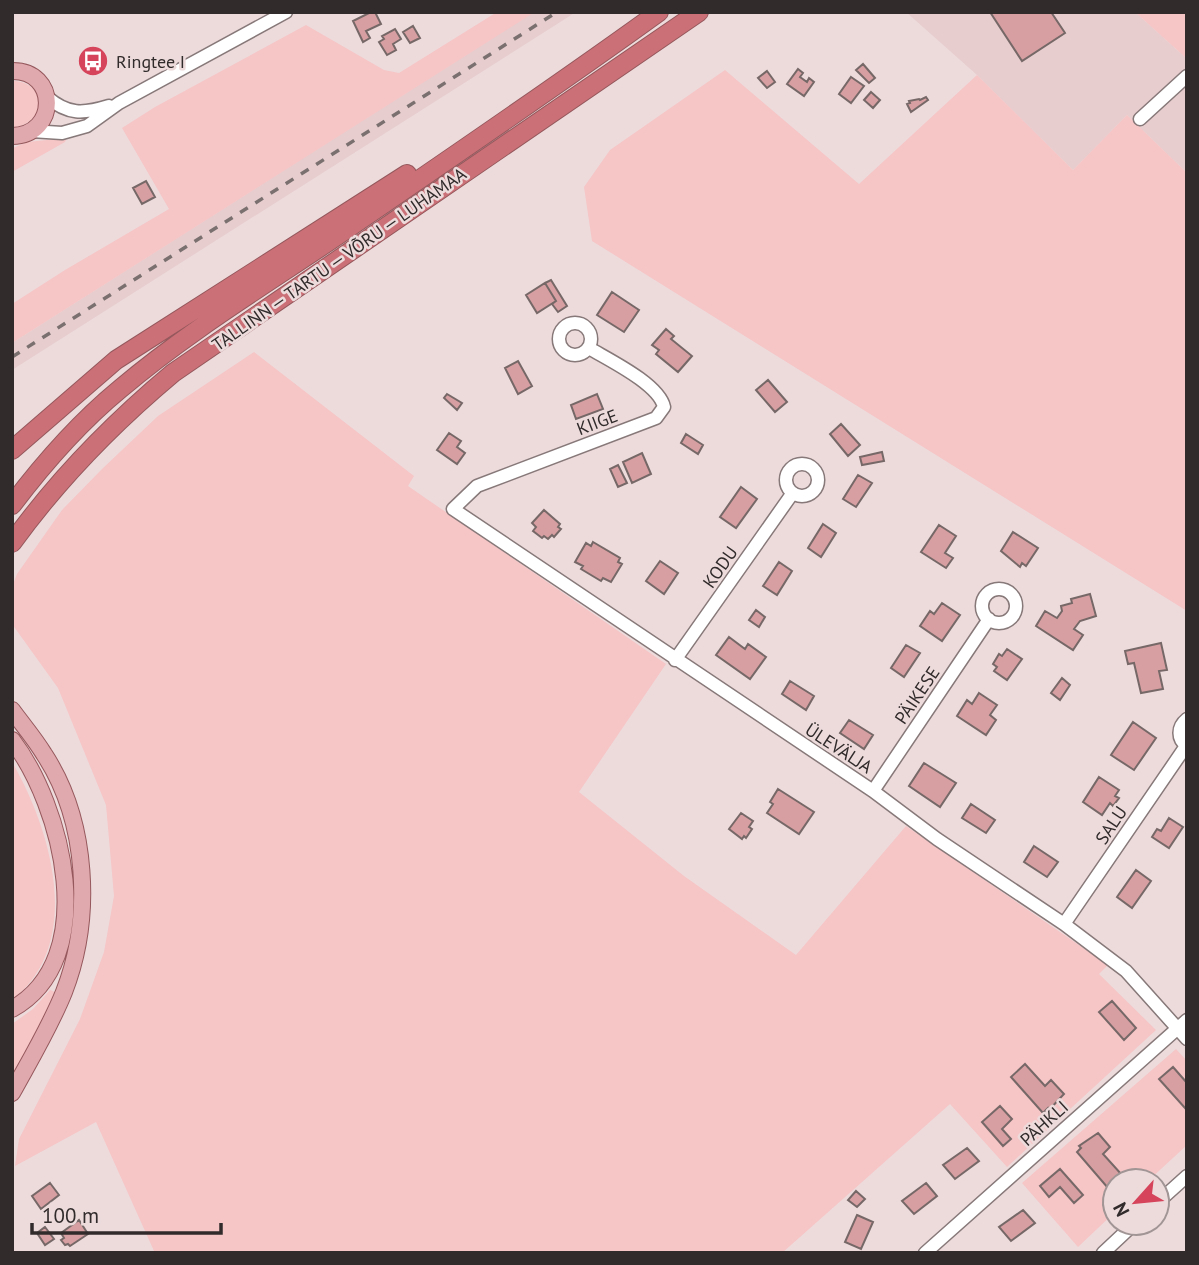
<svg xmlns="http://www.w3.org/2000/svg" width="1199" height="1265" viewBox="0 0 1199 1265" font-family="'PT Sans',sans-serif">
  <style>
    .built { fill: #e7cdce }
    .green { fill: #f6c5c6 }
    .building { fill: #d79fa1; stroke: #776868; stroke-width: 2 }
    .lines { fill: none; stroke-linecap: round; stroke-linejoin: round }
    .minor-casing { stroke: #877879; stroke-width: 15 }
    .major-casing { stroke: #95585c; stroke-width: 18 }
    .highway-casing { stroke: #95585c; stroke-width: 20 }
    .minor { stroke: #fff; stroke-width: 12 }
    .major { stroke: #e0a9ad; stroke-width: 16 }
    .highway { stroke: #cb7077; stroke-width: 18 }
    .rail { stroke: #7b7070; stroke-width: 3.5; stroke-dasharray: 9 9; stroke-linecap: butt }
    .labels { text-anchor: middle; dominant-baseline: central; stroke-width: 5; stroke-linejoin: round; paint-order: stroke }
    .poi-label { font-size: 18px; fill: #312b2b; stroke: #eddbdc; text-anchor: start }
    .street-label { font-size: 18px; fill: #312b2b; stroke: #eddbdc }
  </style>
  <rect width="100%" height="100%" fill="#eddbdc"/>
  <!-- built -->
  <path class="built" d="M534,12H576L12,370V343Z
    M906,12H1135L1187,59V173L1127,115L1073,170L977,75Z"/>
  <!-- green -->
  <path class="green" d="M497,12H535L12,343V304L65,270L169,209L122,128L155,107L306,25L384,70L399,73Z
    M1135,12H1187V57L1186,58Z
    M725,70L859,184L977,75L1073,170L1127,115L1187,173V611L592,241L584,187L610,150Z
    M12,81C46,81 50,122 12,128Z
    M67,138L65,142L12,172L13,148L27,142Z
    M254,352L414,476L408,486L666,664L579,792L684,876L796,955L906,826L1108,965L1099,974L1156,1030L1007,1167L950,1104L782,1253H152L154,1251L96,1122L15,1166L19,1139L80,1019L104,952L114,896L106,805L58,688L12,624V587L17,574L62,510L102,469L158,416Z
    M12,762C51,829 85,943 12,1000Z
    M50,990L57,993L12,1077V1024L33,1009Z
    M1176,1049L1187,1061V1145L1148,1181H1115V1212L1078,1247L1022,1183Z"/>
  <!-- building -->
  <path class="building" d="M371,12H375L381,24L366,31L370,38L363,42L353,21Z
    M990,12H1051L1065,33L1022,61Z
    M413,26L420,38L410,43L403,32Z
    M395,29L401,39L393,44L396,50L387,55L379,42L384,39L382,36Z
    M863,64L875,78L869,83L856,70Z
    M798,69L803,73L800,77L807,82L809,78L814,82L804,96L787,84Z
    M767,71L775,82L767,88L758,78Z
    M851,77L864,86L851,103L839,94Z
    M871,92L880,100L873,108L864,100Z
    M926,97L928,100L911,112L907,104L910,103L909,101L919,99L920,100Z
    M146,181L155,197L142,204L133,188Z
    M551,280L567,306L558,312L552,304L556,301L545,283Z
    M545,283L556,301L537,313L526,295Z
    M612,292L639,310L624,332L597,315Z
    M666,329L674,336L671,339L692,356L678,372L656,354L659,350L652,345Z
    M518,361L532,386L518,394L505,368Z
    M768,380L787,402L775,412L756,390Z
    M447,394L462,403L457,410L444,398Z
    M597,394L603,409L576,419L571,405Z
    M841,424L860,445L848,456L830,434Z
    M449,433L461,441L457,447L465,453L457,464L437,450Z
    M686,434L703,445L698,454L681,443Z
    M882,452L884,461L862,465L860,457Z
    M642,453L651,474L632,483L623,462Z
    M618,465L627,483L618,487L610,469Z
    M858,475L872,483L856,507L843,499Z
    M741,487L757,499L736,528L720,517Z
    M544,510L560,524L558,527L561,529L554,537L552,535L548,539L544,536L542,538L533,531L536,527L532,523Z
    M823,524L836,533L821,557L808,548Z
    M939,525L956,536L945,553L953,558L946,568L921,552Z
    M1013,532L1038,548L1026,566L1022,563L1020,567L1001,551Z
    M593,542L620,558L618,562L622,564L611,582L603,578L601,581L581,569L583,566L575,562L586,543L591,546Z
    M660,561L678,573L664,594L646,581Z
    M779,562L792,571L777,595L763,586Z
    M1090,594L1096,616L1080,621L1074,629L1083,635L1073,650L1036,626L1045,611L1057,618L1062,611L1061,606L1072,603L1071,599Z
    M942,603L960,615L942,641L920,626L930,611L934,614Z
    M756,610L765,617L759,627L749,620Z
    M729,637L745,649L748,644L766,657L750,679L716,655Z
    M1161,643L1167,670L1159,671L1163,689L1141,693L1134,663L1128,664L1125,651Z
    M906,645L920,653L904,677L891,668Z
    M1007,649L1022,659L1007,680L994,671L997,667L993,664L999,654L1002,656Z
    M1062,678L1070,685L1060,700L1051,693Z
    M790,681L814,696L806,710L782,694Z
    M979,693L997,705L990,715L996,720L986,735L957,716L967,700L972,704Z
    M849,720L873,735L864,749L840,733Z
    M1133,722L1156,738L1134,770L1111,755Z
    M924,763L956,783L940,807L909,786Z
    M1099,777L1119,790L1115,796L1119,798L1113,806L1110,803L1102,815L1083,802Z
    M778,789L814,812L799,834L767,813L773,804L770,802Z
    M971,804L995,820L986,833L962,818Z
    M741,813L753,821L749,827L752,829L746,838L744,836L742,839L729,829Z
    M1169,818L1183,827L1169,848L1152,837L1157,829L1161,831Z
    M1034,846L1058,862L1047,877L1024,862Z
    M1136,870L1151,881L1132,908L1117,897Z
    M1112,1001L1136,1028L1124,1040L1099,1012Z
    M1025,1064L1045,1086L1051,1080L1064,1094L1049,1110L1048,1108L1043,1113L1011,1077Z
    M1173,1067L1187,1083V1106L1185,1108L1159,1079Z
    M1000,1106L1012,1119L1002,1129L1011,1139L1003,1146L982,1122Z
    M1098,1133L1110,1147L1103,1154L1122,1175L1108,1188L1077,1152L1081,1148L1079,1146Z
    M967,1148L979,1161L955,1179L943,1165Z
    M1060,1169L1083,1195L1074,1203L1060,1187L1049,1197L1040,1186Z
    M50,1183L59,1195L41,1209L32,1196Z
    M926,1183L937,1196L914,1214L902,1201Z
    M856,1191L865,1199L857,1207L848,1200Z
    M1023,1210L1035,1223L1011,1241L999,1227Z
    M857,1215L873,1222L861,1249L845,1242Z
    M79,1220L88,1234L70,1246L68,1244L65,1245L61,1240L64,1238L61,1233Z
    M45,1227L54,1239L45,1245L37,1233Z"/>
  <g class="lines">
    <!-- minor casing -->
    <g class="minor-casing">
      <path id="minor" d="M47,97C68,115 83,114 109,106
        M1140,119L1187,76
        M31,131L62,133L87,126L119,103L286,12
        M559 339a16 16 0 1 1 32 0a16 16 0 1 1-32 0Z
        M589,348C609,360 659,384 664,407L656,418L477,486L453,509L873,791L937,839L1064,924L1126,971L1187,1039
        M786 480a16 16 0 1 1 32 0a16 16 0 1 1-32 0Z
        M982 606a17 17 0 1 1 34 0a17 17 0 1 1-34 0Z
        M675,660L792,494
        M1187,719C1177,727 1177,739 1187,746
        M873,791L989,619
        M1064,924L1186,746
        M1157,1203L1187,1176
        M925,1253L1187,1020
        M1103,1253L1135,1223"/>
    </g>
    <!-- major casing -->
    <g class="major-casing">
      <path id="major" d="M12,71C58,70 59,135 12,136
        M12,710C23,725 35,739 44,754C88,821 93,918 64,992C50,1027 30,1060 12,1093
        M12,740C62,805 102,959 12,1009"/>
    </g>
    <!-- highway casing -->
    <g class="highway-casing">
      <path id="highway" d="M12,450L116,360L407,174
        M12,505C43,464 80,422 120,389C185,334 258,289 328,242C439,166 550,91 659,12
        M12,543C59,478 112,424 173,373L699,12"/>
    </g>
    <!-- minor -->
    <use href="#minor" class="minor"/>
    <!-- major -->
    <use href="#major" class="major"/>
    <!-- highway -->
    <use href="#highway" class="highway"/>
    <!-- rail -->
    <path class="rail" d="M12,357L557,12"/>
  </g>
  <!-- icons -->
  <defs>
    <g id="bus-disc" transform="scale(1.575)"><circle r="9.5" fill="#d5445a" stroke="#eddbdc"/><path d="M-5-6H5V4H4V6H2V4H-2V6H-4V4H-5ZM-3.5-4V0h7V-4ZM-3.5 1.2v1.5H-2V1.2ZM2 1.2v1.5H3.5V1.2Z" fill="#fff"/></g>
  </defs>
  <g fill-rule="evenodd">
    <use href="#bus-disc" x="93" y="61"/>
  </g>
  <g class="labels">
    <!-- poi labels -->
    <g class="poi-label">
      <text x="116" y="61">Ringtee I</text>
    </g>
    <!-- street labels -->
    <g class="street-label">
      <text transform="translate(339 259) rotate(-35)">TALLINN — TARTU — VÕRU — LUHAMAA</text>
      <text transform="translate(597 422) rotate(-21)">KIIGE</text>
      <text transform="translate(720 567) rotate(-55)">KODU</text>
      <text transform="translate(917 695) rotate(-56)">PÄIKESE</text>
      <text transform="translate(839 748) rotate(33)">ÜLEVÄLJA</text>
      <text transform="translate(1111 825) rotate(-56)">SALU</text>
      <text transform="translate(1044 1123) rotate(-42)">PÄHKLI</text>
    </g>
  </g>
  <!-- border -->
  <rect width="1199" height="1265" fill="none" stroke="#312b2b" stroke-width="28"/>
  <!-- north arrow -->
  <g transform="translate(1136 1202) rotate(243)"><circle r="33" fill="#eddbdc" stroke="#a29595" stroke-width="2"/>
  <path d="M0-5L12 26L0 18L-12 26Z" fill="#d5445a"/>
  <text y="-10" font-size="19" font-weight="bold" text-anchor="middle" fill="#312b2b">N</text>
  </g>
  <!-- scale -->
  <path d="M32 1223v10h189v-10" fill="none" stroke="#312b2b" stroke-width="3.5"/>
  <text x="42" y="1223" font-size="21" fill="#312b2b" stroke="#eddbdc" stroke-width="5" paint-order="stroke">100 m</text>
</svg>
